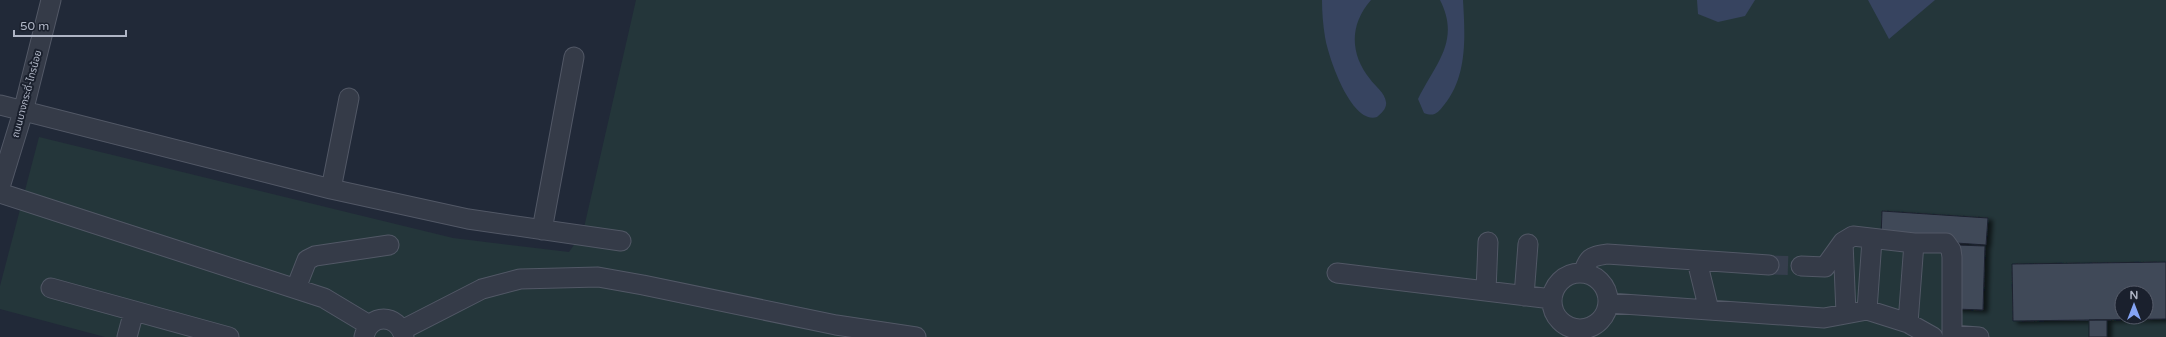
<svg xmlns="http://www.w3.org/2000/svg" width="2166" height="337" viewBox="0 0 2166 337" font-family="'Varela Round','Noto Sans Thai',sans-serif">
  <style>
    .green { fill: #24363a; fill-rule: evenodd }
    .water { fill: #374460 }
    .building { fill: #404859; stroke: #1c222f; fill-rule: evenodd; filter: url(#shadow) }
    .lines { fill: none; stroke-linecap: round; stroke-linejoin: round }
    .minor-tunnel { stroke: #363e4d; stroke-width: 19; stroke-dasharray: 19 10; stroke-linecap: butt }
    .minor-casing { stroke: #525866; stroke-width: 21 }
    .minor { stroke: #353b48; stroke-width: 19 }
    .labels { text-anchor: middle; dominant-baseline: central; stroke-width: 4; stroke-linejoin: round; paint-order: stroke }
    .street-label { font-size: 10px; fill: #afb5c5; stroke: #1a202d }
  </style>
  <defs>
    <filter id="shadow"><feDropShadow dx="4.5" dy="2.5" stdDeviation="2" flood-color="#0009"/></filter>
  </defs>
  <rect width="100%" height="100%" fill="#212938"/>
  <!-- green -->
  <path class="green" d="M636,0H2166V337H105L0,309V286L39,137L453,238L569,252L583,232ZM2122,293H2146V317H2122Z"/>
  <!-- water -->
  <path class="water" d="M1322,0H1371C1349,25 1350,54 1370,79C1375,86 1385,93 1386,102C1387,108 1382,113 1377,117C1351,125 1328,56 1325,37C1323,25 1322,12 1322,0Z
    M1440,0H1463C1465,35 1468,76 1444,105C1438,113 1434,117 1424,113L1418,99C1435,64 1461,41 1440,0Z
    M1697,0H1755L1745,16L1718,22L1698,14Z
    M1868,0H1935L1889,39Z"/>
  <!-- building -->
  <path class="building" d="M1882,211L1988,218L1986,245L1881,238Z
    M1957,245L1985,246L1983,310L1955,309Z
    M2166,262V319L2013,321L2012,264ZM2122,293H2146V317H2122Z
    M2089,320H2107V337H2089Z"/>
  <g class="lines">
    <!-- minor-tunnel -->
    <path class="minor-tunnel" d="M1769,265L1801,266"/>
    <!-- minor casing -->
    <g class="minor-casing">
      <path id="minor" d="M0,105L331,189L468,219L621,241
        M0,187L23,112L51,0
        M331,189L349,98
        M0,193L324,298L369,325
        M542,230L574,57
        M1843,242L1846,313
        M1697,261L1709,310
        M1801,266L1825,267L1843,242L1853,236L1914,243H1946L1951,250L1952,257V337
        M1337,273L1552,299
        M1583,273C1589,256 1591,257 1607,254L1769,265
        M1552 301a28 28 0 1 1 56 0a28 28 0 1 1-56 0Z
        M51,288L229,337
        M296,288L307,260L315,256L389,245
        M1486,291L1488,242
        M1524,296L1528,244
        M1609,303L1824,318L1867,310L1908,323L1933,337
        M1867,310L1872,240
        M1908,323L1914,243
        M402,330L482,289L520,279L598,277L643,285L836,325L916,337
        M1952,335L1979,337
        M127,337L134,311
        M364,337C369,313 398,313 404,337"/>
    </g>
    <!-- minor -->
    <use href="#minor" class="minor"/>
  </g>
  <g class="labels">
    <!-- street labels -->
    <g class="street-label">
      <text transform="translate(27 94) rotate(-75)">ถนนบางกระดี่-ไทรน้อย</text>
    </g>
  </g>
  <!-- north arrow -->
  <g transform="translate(2134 305)"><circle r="19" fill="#1a202d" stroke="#565c6a"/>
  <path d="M0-3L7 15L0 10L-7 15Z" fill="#85a4f4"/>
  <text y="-6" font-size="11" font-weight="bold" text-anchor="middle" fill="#afb5c5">N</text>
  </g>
  <!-- scale -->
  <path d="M14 30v6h112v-6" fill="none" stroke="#afb5c5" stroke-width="2"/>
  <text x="20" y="30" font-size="12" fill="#afb5c5" stroke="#1a202d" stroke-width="3" paint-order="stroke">50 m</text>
</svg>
